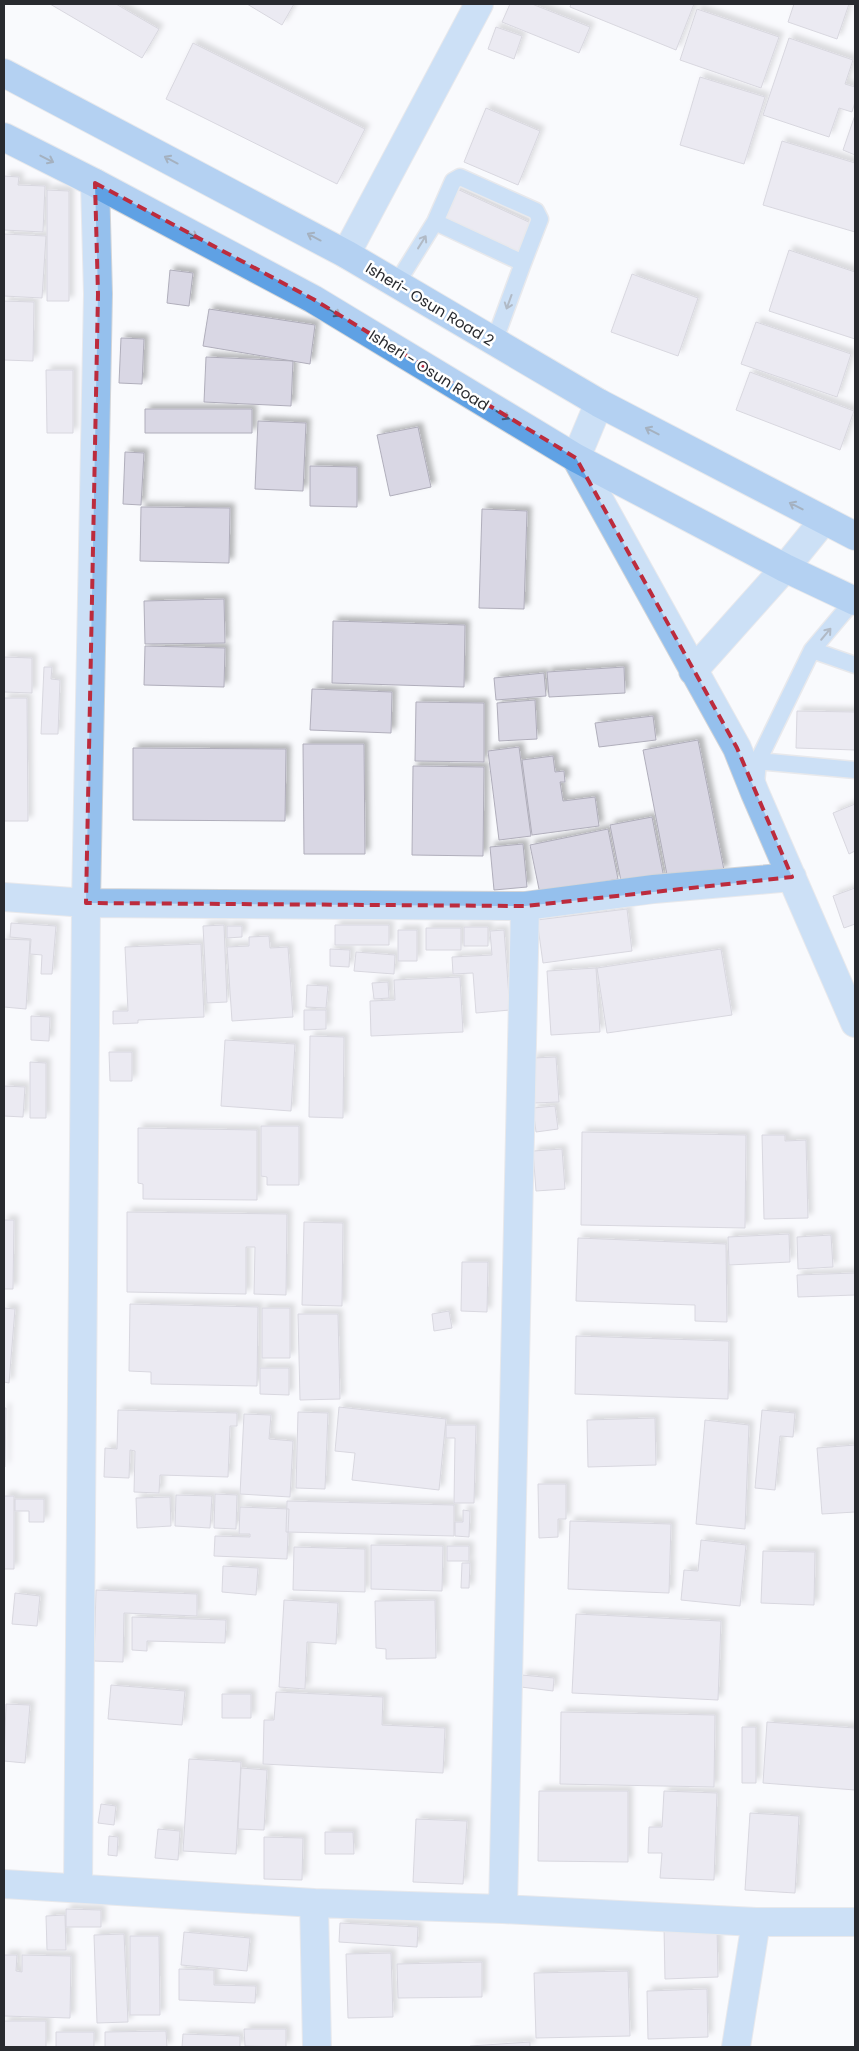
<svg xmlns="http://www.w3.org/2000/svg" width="859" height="2051" viewBox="0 0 859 2051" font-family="Poppins,sans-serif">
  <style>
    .building { fill: #d9d7e4; stroke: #b0aebb; filter: url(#shadow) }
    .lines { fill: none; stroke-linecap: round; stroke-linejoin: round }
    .lane-casing { stroke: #d3d5d8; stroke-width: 19 }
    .street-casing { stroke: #d3d5d8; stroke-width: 30 }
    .secondary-casing { stroke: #d3d5d8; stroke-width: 30 }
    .lane { stroke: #95c0ed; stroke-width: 16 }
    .street { stroke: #95c0ed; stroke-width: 28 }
    .secondary { stroke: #5fa1e4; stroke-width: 28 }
    .oneway { stroke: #3e5a77 }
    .oneway2 { stroke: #596e84 }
    .marked { fill: none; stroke: #bc2b3d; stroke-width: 4; stroke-dasharray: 10 6; stroke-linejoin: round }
    .labels { text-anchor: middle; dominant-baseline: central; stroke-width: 5; stroke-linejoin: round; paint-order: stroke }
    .street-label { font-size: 15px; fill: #282a2f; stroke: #fff }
  </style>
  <defs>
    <filter id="shadow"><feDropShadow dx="4.5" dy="-4.5" stdDeviation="2.5" flood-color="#0004"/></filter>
  </defs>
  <rect width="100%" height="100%" fill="#f9fafd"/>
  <!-- building -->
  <path class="building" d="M50,4H116L159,29L142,58Z
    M247,4H294L282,25Z
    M510,4H532L590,27L579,53L502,22Z
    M571,4H694L676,50L570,7Z
    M794,4H849L837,39L788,22Z
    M697,9L779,37L761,88L680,60Z
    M496,27L522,36L514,59L488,49Z
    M789,38L853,60L845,84L855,87V102L852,112L839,108L829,137L763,115Z
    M193,43L365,129L337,184L166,99Z
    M700,77L765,97L744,164L680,145Z
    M486,108L540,131L518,185L464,162Z
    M855,115V155L843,150Z
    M782,141L855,163V232L763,205Z
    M4,176L19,177L18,185L45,186L43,232L4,230Z
    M455,188L533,224L519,253L441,217Z
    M47,190L69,191V301H47Z
    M4,234L46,236L42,298L4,296Z
    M789,250L855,272V339L769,311Z
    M170,270L193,273L189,306L167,303Z
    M632,274L698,298L678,356L611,332Z
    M4,301L34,302L33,361L4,360Z
    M209,309L315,325L310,364L203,346Z
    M756,322L851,354L837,397L741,364Z
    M121,338L144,339L142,384L119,383Z
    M206,357L293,361L291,406L204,402Z
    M46,370H73V433H47Z
    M750,372L854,411L840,450L736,410Z
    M145,409H252V433H145Z
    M258,421L306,423L303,491L255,489Z
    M418,427L431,487L390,496L377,435Z
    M125,452L144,453L141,505L123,504Z
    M310,466L357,467V507L310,506Z
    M141,507L230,508L229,563L140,561Z
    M482,509L527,511L524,609L479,608Z
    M224,599L225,643L145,644L144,601Z
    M333,621L465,625L464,687L332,683Z
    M145,646L225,648L224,687L144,685Z
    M4,657L32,658V693L4,692Z
    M44,667H52L51,679L60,680L58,734H41Z
    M624,667L625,693L549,697L547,672Z
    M544,673L546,696L496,700L494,678Z
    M312,689L392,692L391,733L310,730Z
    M4,698H27L28,821H4Z
    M535,700L537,739L499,741L497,703Z
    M416,702L484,703V762L415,761Z
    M797,711L855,712V750L796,748Z
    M653,716L656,740L599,747L595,723Z
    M698,740L724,870L668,880L643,750Z
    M303,744H364L365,854H304Z
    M519,747L531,836L499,840L488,751Z
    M133,748L286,749L285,821L133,820Z
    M553,756L555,772L564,771L565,782H560L563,801L595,797L599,826L532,835L522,760Z
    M413,766L484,767L483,856L412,855Z
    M855,804V851L849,854L833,813Z
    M652,817L664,878L622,886L610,825Z
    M608,829L618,879L540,894L530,845Z
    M523,844L527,887L494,890L490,847Z
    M855,888V924L844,928L833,896Z
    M627,909L632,951L543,963L537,920Z
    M11,923L56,926L52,974H41L42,955L30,954L31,939L10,937Z
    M224,925L227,1002L207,1003L203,926Z
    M335,925H389V945H335Z
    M227,926H242V937L227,938Z
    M464,927H488V946H464Z
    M426,928H461V950H426Z
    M398,930H417V961H398Z
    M504,930L510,1010L476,1013L473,973L453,974L452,957L492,955L490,931Z
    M269,936L270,948L288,947L293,1017L232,1021L227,947L249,946V937Z
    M4,939L30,940L26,1009L4,1007Z
    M201,944L204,1017L138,1020V1023L113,1024V1011H128L125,947Z
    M330,949L350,950L349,967L330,966Z
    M721,949L732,1015L607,1033L597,968Z
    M356,952L395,955L394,974L354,971Z
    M596,968L600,1032L551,1035L547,971Z
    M460,977L463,1032L371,1036L370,1001L395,1000L394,980Z
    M388,982L389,998L374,999L372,983Z
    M307,985L328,986L326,1008L306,1007Z
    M304,1010H326V1029L304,1030Z
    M31,1016L50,1017L49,1041L31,1040Z
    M310,1036L344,1037L343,1118L309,1117Z
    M225,1040L295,1044L291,1111L221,1106Z
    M109,1052H132V1081H110Z
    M556,1057L559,1102L534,1103L532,1058Z
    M30,1062L46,1063V1118H30Z
    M4,1086L25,1087L23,1117L4,1116Z
    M555,1106L558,1129L536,1132L533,1108Z
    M261,1126H299V1185H267V1177L261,1176Z
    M138,1128L257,1130V1200L143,1199V1184L138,1183Z
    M582,1132L746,1135L745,1228L581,1225Z
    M762,1135H785V1141L806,1140L808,1218L764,1219Z
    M562,1149L565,1189L536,1191L533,1151Z
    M127,1212L287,1214L286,1295L254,1294L255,1247H246V1294L127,1292Z
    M4,1220H14L13,1289H4Z
    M304,1222L343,1223L342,1306L302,1305Z
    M789,1234L790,1262L729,1265L728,1237Z
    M831,1235L833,1267L798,1269L797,1237Z
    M578,1238L726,1244L727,1322L695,1321V1305L576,1301Z
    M462,1262H488L487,1312L461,1311Z
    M855,1273V1295L798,1297L797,1275Z
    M130,1304L258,1307L257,1386L151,1384V1372L129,1371Z
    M4,1308L15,1309L9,1383L4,1382Z
    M262,1308H290V1358H262Z
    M449,1311L452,1328L434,1331L432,1314Z
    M298,1314H338L340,1399L300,1400Z
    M576,1336L729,1341L728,1399L575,1394Z
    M260,1368H289V1395L260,1394Z
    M339,1407L446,1419L439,1490L352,1480L355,1453L335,1451Z
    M4,1408H6L5,1467H4Z
    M118,1410L237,1413V1426H230L228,1477L160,1475L159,1493L134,1492L135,1451L130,1450L129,1478L104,1477L105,1448L117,1449Z
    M762,1410L795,1413L793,1437L780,1436L775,1490L755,1488Z
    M298,1412L328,1413L325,1489L296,1488Z
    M244,1414L271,1415L269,1439L293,1441L290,1497L240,1494Z
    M655,1418L656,1465L588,1467L587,1420Z
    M705,1420L749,1425L745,1529L696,1524Z
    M446,1425H476L474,1503H454L455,1438H446Z
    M855,1445V1512L822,1514L817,1448Z
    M538,1484H566V1519H558V1537L539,1538Z
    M215,1494L237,1495L236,1529L214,1528Z
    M176,1495L212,1496L210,1528L175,1526Z
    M4,1496H14V1569H4Z
    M170,1497L171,1526L137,1528L136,1498Z
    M15,1499H44V1522H29V1511H15Z
    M287,1501L454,1505V1536L286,1532Z
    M240,1507L289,1509L287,1559L214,1556L215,1536L250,1537V1534H239Z
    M463,1510L470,1511L469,1537L455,1536V1522H463Z
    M570,1521L671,1524L669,1593L568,1589Z
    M701,1540L746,1545L740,1606L681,1600L684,1570L698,1571Z
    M371,1545L443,1546L442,1591L371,1589Z
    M447,1546H469V1561H447Z
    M294,1547L365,1549V1592L293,1590Z
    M763,1551L815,1552L814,1605L761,1603Z
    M462,1563H470L469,1588H461Z
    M223,1566L258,1568L256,1595L222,1592Z
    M96,1590L197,1594V1616L124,1613L123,1662L94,1661Z
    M15,1593L40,1596L37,1626L12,1624Z
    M284,1600L338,1603L336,1644L307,1642L305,1689L279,1687Z
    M435,1600L436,1658L386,1659V1649L376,1648L375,1601Z
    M576,1614L721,1621L718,1700L572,1693Z
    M132,1617L226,1620L225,1643L147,1641V1651L132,1650Z
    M522,1675L554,1678L553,1691L521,1687Z
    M111,1685L185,1691L182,1725L108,1719Z
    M276,1692L383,1697L382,1725L445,1728L443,1773L263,1764L264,1720H274Z
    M222,1694H251V1718H222Z
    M6,1704L30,1705L25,1763L4,1761Z
    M561,1712L715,1715L714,1787L560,1784Z
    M767,1722L855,1728V1790L763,1783Z
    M742,1727H756V1783H742Z
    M189,1759L241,1762L236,1854L183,1851Z
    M241,1768L267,1770L264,1830L238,1829Z
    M539,1791H628V1862L538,1861Z
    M664,1791L717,1793L714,1880L660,1878L662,1853H648L649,1827H662Z
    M101,1804L116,1806L114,1825L98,1823Z
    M750,1813L799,1816L795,1893L745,1890Z
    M416,1819L467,1821L463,1884L413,1882Z
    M158,1829L180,1831L178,1860L155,1858Z
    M325,1832H353L354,1854H325Z
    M109,1836L118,1837L117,1856L108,1855Z
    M264,1837L303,1838L302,1880L264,1879Z
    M66,1909L101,1910V1927H66Z
    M65,1915L66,1950H47L46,1916Z
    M340,1923L418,1927L417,1947L339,1942Z
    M717,1926L718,1977L665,1979L664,1927Z
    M184,1932L250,1938L247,1971L181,1965Z
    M124,1934L128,2022L97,2023L94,1935Z
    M130,1936H159L160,2015H130Z
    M391,1953L393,2017L348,2018L346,1954Z
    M4,1955H17L16,1971L22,1972V1955L71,1956L70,2018L4,2016Z
    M482,1962V1997L398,1998L397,1964Z
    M179,1969L214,1970V1985L256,1986L255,2003L179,2000Z
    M628,1971L630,2036L536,2038L534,1973Z
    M707,1989L708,2037L648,2039L647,1991Z
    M4,2021H46V2047H4Z
    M244,2029H286V2047L245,2046Z
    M166,2031L167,2047H105V2032Z
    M56,2032H94V2047H56Z
    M183,2034L240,2036V2047H182Z
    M530,2042V2047H470V2046Z"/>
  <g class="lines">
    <!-- lane casing -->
    <g class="lane-casing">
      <path id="lane" d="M435,222L453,181L460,177L536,211L540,219L523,263
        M397,283L435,222L523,263L494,342
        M854,600L812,650L855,665
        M758,761L812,650
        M756,784L758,761L855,770"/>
    </g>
    <!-- street casing -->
    <g class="street-casing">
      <path id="street" d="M346,254L479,4
        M599,403L576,458L737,748L755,793L855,1023
        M693,671L785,568L824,520
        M4,897L86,903L525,906L654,889L792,877
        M4,1884L314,1903L317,2047
        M78,1888L86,903L98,294L95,183
        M314,1903L503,1909L756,1922H855
        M503,1909L525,906
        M736,2047L756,1922"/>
    </g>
    <!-- secondary casing -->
    <g class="secondary-casing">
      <path id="secondary" d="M4,73L346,254L599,403L855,536
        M4,137L95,183L313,299L576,458L785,568L855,601"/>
    </g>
    <!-- lane -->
    <use href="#lane" class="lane"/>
    <!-- street -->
    <use href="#street" class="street"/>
    <!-- secondary -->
    <use href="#secondary" class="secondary"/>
  </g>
  <!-- one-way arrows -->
  <defs><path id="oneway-shaft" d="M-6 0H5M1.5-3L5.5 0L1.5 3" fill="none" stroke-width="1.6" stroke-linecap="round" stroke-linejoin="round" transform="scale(1.25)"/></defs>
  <g class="oneway">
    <use href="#oneway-shaft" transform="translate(47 159) rotate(27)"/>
    <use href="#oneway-shaft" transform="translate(171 160) rotate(-152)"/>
    <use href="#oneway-shaft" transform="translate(191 234) rotate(28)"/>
    <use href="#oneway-shaft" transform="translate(314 237) rotate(-152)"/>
    <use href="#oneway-shaft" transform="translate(334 312) rotate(31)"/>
    <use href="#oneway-shaft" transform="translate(503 415) rotate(31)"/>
    <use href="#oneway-shaft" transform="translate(652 431) rotate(-153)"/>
    <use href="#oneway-shaft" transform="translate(796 506) rotate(-153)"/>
  </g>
  <g class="oneway2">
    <use href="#oneway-shaft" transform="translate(422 242) rotate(-58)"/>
    <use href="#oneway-shaft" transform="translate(509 302) rotate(110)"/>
    <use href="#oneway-shaft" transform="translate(826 634) rotate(-50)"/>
  </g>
  <!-- marked area -->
  <path d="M0 0H859V2051H0ZM95,183L313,299L576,458L737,748L792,877L525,906L86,903L98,294Z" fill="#f9fafd" fill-opacity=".55" fill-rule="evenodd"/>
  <path class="marked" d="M95,183L313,299L576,458L737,748L792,877L525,906L86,903L98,294Z"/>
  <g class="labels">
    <!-- street labels -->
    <g class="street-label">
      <text transform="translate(430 304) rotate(31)">Isheri- Osun Road 2</text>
      <text transform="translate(429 370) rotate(32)">Isheri - Osun Road</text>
    </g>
  </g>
  <!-- border -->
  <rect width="859" height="2051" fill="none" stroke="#282a2f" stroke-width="10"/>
</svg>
